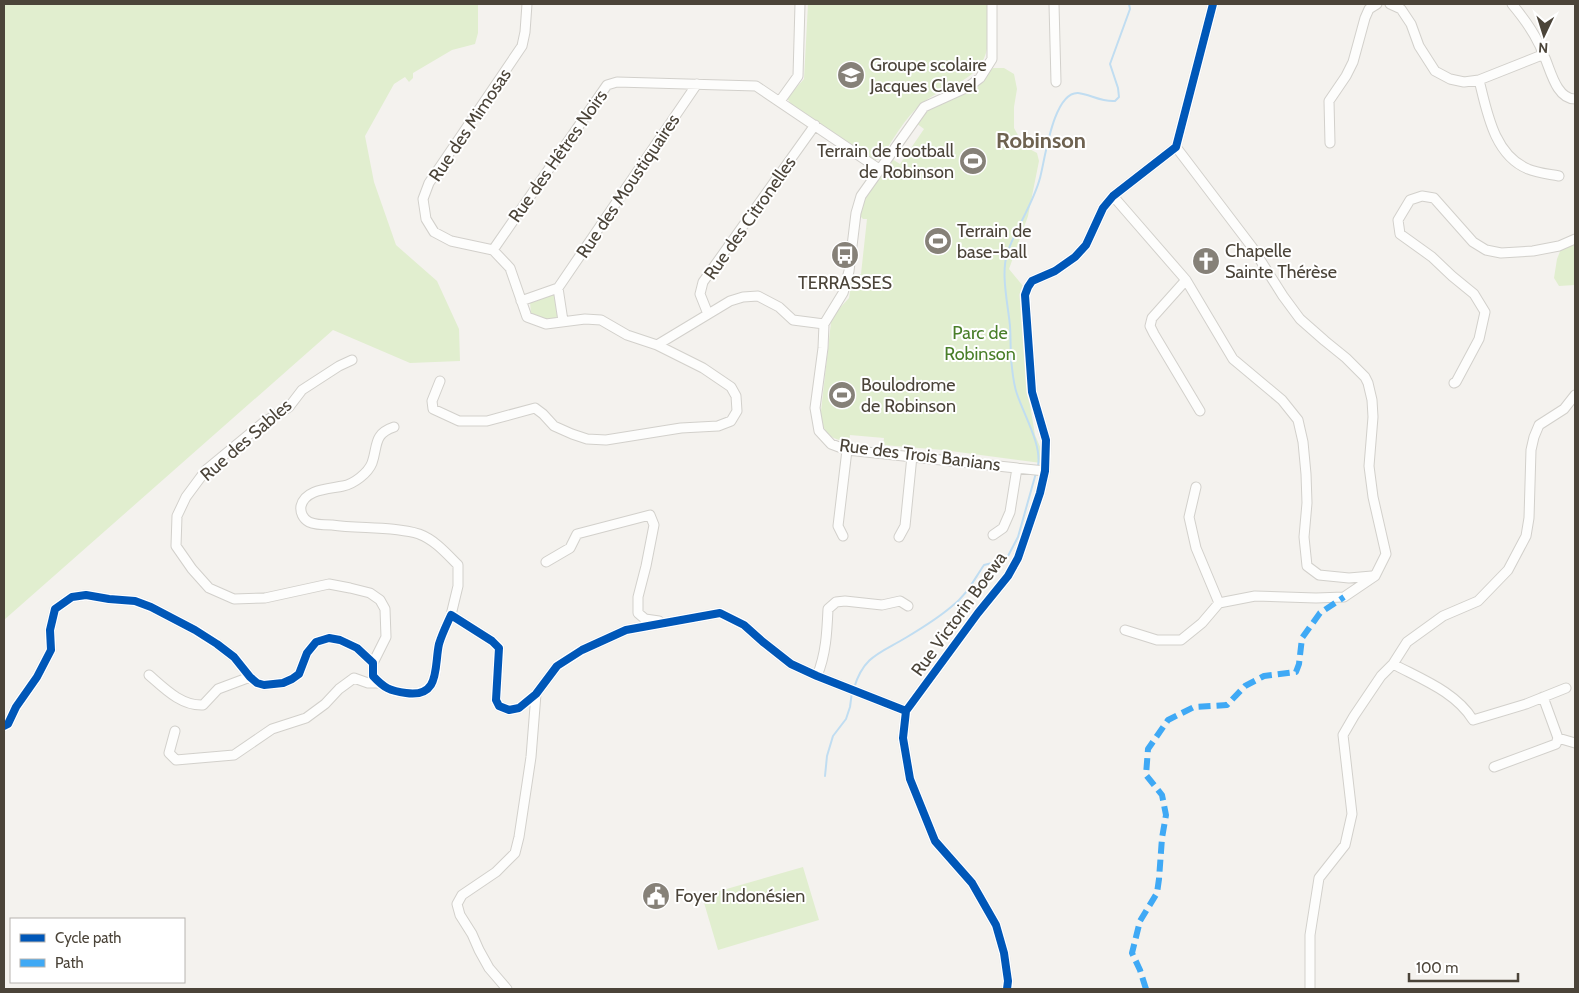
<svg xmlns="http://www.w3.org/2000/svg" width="1579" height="993" viewBox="0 0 1579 993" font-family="Cabin,sans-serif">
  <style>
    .green { fill: #e1eecf }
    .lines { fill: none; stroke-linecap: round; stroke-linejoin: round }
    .stream { stroke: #c0ddf1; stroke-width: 2 }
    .minor-casing { stroke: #d2d0cb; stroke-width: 11 }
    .minor { stroke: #fdfdfc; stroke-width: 9 }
    .quiet { stroke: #3fa9f5; stroke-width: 6; stroke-dasharray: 12 6; stroke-linecap: butt }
    .cycleway-casing { stroke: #fff; stroke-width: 11 }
    .cycleway { stroke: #0057b8; stroke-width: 8 }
    .labels { text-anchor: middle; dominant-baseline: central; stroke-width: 4; stroke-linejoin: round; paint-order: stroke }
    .poi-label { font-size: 18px; fill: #4b4439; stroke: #fff; text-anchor: start }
    .street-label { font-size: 18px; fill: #4b4439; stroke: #fff }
    .park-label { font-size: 18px; fill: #4a7f2a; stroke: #fff }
    .district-label { font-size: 22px; font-weight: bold; fill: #6e6250; stroke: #fff }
  </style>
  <rect width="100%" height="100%" fill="#f4f2ee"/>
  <!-- green -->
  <path class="green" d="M4,4H478V33L475,44L452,50L413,73V78L409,82L405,77L394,84L365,136L374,182L396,245L437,281L459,329L460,361L410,363L333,330L4,620Z
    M808,4H988C988,39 995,64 958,83C946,89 932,95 921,104C904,119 893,140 880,159L875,160L791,104L787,98L804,79Z
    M993,68H1004L1014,74L1017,89L1014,107V128L1024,146L1037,153L1039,161L1028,216L1009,269L1023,286L1026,381L1035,435L1041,449V463L943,450L883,445L884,438L850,435L849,442C831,439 827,436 820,420L831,322L836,312L849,298L853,274H861L867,219H863L859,215L862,202L892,159L900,164L924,129L916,123L929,109L985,75Z
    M1575,244V285L1559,286L1554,278L1557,259L1561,249Z
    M552,294L556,296L558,317C551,326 540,318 531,314L530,302Z
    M803,867L819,920L718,950L702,896Z"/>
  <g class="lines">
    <!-- stream -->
    <path class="stream" d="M1038,466C1042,445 1024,415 1017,394C1014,386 1013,377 1012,368C1010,354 1011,340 1010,326C1008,304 1000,272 1008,251C1017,226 1033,204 1040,178C1045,160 1053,92 1078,93C1090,94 1100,102 1115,101L1119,97L1118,88L1110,64L1130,9L1129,4
      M854,688C864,655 881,653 907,637C922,628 938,618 951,607C967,595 973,581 984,565L996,562L1008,556L1018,537L1036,473
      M825,776L827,756L833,736L846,719L850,707L852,692"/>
    <!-- minor casing -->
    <g class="minor-casing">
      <path id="minor" d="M527,4L525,32L522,46L429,183L423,199L426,219L434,232L451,241L493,250L510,268L527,317L546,324L585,319L601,320L627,335L657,345L730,301L743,297L758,296L779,307L793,320L824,324
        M992,4V59L980,78L968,87L924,107L861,196L856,213L849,271L843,293L824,324L823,348L815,408L819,431L831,444L847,450L1045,471
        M1054,4L1056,82
        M1390,4L1401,9L1411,24L1419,46L1435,71L1450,79L1464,82L1479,80L1542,55
        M1512,4C1522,16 1532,29 1539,44C1542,49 1542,54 1545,58C1551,72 1557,99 1575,99
        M1479,80C1487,112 1494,155 1528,169C1537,173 1549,174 1559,176
        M780,101L798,76L800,4
        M1330,143L1329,101L1346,76L1353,62L1365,18L1369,9L1377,4
        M1113,196L1186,280L1233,359L1282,400L1298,420L1303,442L1306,474L1307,503L1304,537L1307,566L1319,575L1349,578L1372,576
        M493,250L607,85L617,82L756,86L879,169
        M1186,280L1152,318L1150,326L1154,334L1200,411
        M558,288L563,321
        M521,301L558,288L697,84
        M708,314L700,294L703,282L815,125
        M352,360L339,366L302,390L289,407L264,422L206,470L186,497L177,516L176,546L192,569L209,588L234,599L265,598L329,584L350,588L370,593L380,600L385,609L386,637L373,663
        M440,381L432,401L433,409L459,421H487L535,408L543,414L554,426L572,434L587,439L606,440L681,428L718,426L731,421L737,411L736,396L731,387L703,368L657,345
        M1454,383L1456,382L1479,339L1485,312L1474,294L1452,276L1432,257L1400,234L1398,220L1410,200L1422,196L1434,198L1473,242L1486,250L1501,253L1533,251L1559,246L1575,239
        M394,427C373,434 378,446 372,463C368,473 354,484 343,486C329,489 305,489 301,506C300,512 303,519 309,522C315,525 325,525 332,525C359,529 393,526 419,534C435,540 446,553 458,565V586L451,615
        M1196,487L1189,517L1196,548L1219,603
        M993,535L1003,528L1010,512L1017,468
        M843,536L838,526L847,450
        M899,537L905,526L912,456
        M546,562L570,548L577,534L650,515L654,525L646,566L638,597V613L645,619L659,621
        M1125,630L1157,640H1181L1202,623L1219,603L1255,596L1316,598L1344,597L1375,576L1386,554L1373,497L1369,466L1373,417L1372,400L1368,383L1365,377L1346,358L1325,341L1300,319L1283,296L1252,247L1176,147
        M1393,664C1421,679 1456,692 1473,720L1526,704L1566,688
        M149,675C164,688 181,706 203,705L218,689L250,677
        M817,676C826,654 827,632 828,609L836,602L845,601L882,605L900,601L908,606
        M4,726L8,724L16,707L37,677L51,650L50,630L55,609L72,597L86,595L109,599L135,601L151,607L195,630L217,644L234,657L250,677L257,683L264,685L283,683L292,679L299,674L307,653L316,642L329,638L340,640L357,648L373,663V676C384,688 390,691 406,693C441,698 434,666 439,644C442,634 447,624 451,615L492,641L499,648L496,700L499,706L509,710L519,708L536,694L557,666L582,650L626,630L720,613L744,625L763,642L791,664L817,676L906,711
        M175,731L169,753L176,760L234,755L272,729L306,718L325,704L339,689L354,678L368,683H380
        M1558,738L1575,743
        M1494,767L1556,744L1558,738L1543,697
        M507,989L489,968L479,950L472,934L460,915L457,904L462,895L496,872L515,853L519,837L531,757L536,694
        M1007,989L1008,981L1004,953L996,925L972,883L935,841L910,779L903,738L906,711L978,613L1008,576L1018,558L1040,493L1045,471L1046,440L1032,392L1025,295L1028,287L1032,281L1055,271L1075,257L1086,245L1103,208L1113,196L1176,147L1213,4
        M1310,989V935L1319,878L1345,845L1352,814L1343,735L1354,716L1381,676L1393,664L1407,642L1443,616L1478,601L1508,570L1526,536L1529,518L1531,450L1534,437L1539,425L1564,409L1575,395"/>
    </g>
    <!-- minor -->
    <use href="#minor" class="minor"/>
    <!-- quiet -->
    <path class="quiet" d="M1146,989L1140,970L1132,953L1140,921L1157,893L1159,879L1162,838L1166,815L1162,795L1146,775L1148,749L1168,720L1194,707L1227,705L1245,686L1264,676L1296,672L1299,664L1302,638L1320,613L1344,597"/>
    <!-- cycleway casing -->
    <g class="cycleway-casing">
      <path id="cycleway" d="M4,726L8,724L16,707L37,677L51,650L50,630L55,609L72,597L86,595L109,599L135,601L151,607L195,630L217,644L234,657L250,677L257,683L264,685L283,683L292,679L299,674L307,653L316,642L329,638L340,640L357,648L373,663V676C384,688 390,691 406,693C441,698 434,666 439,644C442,634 447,624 451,615L492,641L499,648L496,700L499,706L509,710L519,708L536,694L557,666L582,650L626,630L720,613L744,625L763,642L791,664L817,676L906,711
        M1007,989L1008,981L1004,953L996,925L972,883L935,841L910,779L903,738L906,711L978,613L1008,576L1018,558L1040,493L1045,471L1046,440L1032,392L1025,295L1028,287L1032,281L1055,271L1075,257L1086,245L1103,208L1113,196L1176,147L1213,4"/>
    </g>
    <!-- cycleway -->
    <use href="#cycleway" class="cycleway"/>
  </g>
  <!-- icons -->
  <defs>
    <g id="school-disc" transform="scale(1.4375)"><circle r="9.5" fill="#868178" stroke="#fff"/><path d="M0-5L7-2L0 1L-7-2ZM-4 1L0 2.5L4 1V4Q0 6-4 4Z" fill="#fff"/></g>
    <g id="stadium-disc" transform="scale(1.4375)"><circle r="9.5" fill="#868178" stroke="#fff"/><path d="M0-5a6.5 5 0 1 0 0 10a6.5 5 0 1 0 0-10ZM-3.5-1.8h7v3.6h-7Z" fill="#fff"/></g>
    <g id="bus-disc" transform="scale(1.4375)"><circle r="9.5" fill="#868178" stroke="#fff"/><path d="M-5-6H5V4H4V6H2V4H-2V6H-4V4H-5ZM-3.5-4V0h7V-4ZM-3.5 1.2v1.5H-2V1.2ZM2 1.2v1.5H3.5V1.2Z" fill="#fff"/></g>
    <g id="church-disc" transform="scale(1.4375)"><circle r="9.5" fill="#868178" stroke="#fff"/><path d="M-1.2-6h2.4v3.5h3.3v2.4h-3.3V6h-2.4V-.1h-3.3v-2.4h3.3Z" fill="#fff"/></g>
    <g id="civic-disc" transform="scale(1.4375)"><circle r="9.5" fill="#868178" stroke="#fff"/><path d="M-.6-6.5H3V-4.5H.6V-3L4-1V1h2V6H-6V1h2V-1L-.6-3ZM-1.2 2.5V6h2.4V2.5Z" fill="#fff"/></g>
  </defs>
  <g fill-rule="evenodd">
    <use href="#school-disc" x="851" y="75"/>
    <use href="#stadium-disc" x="973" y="161"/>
    <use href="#stadium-disc" x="938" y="241"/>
    <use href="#bus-disc" x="845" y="255"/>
    <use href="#church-disc" x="1206" y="261"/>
    <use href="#stadium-disc" x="842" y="395"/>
    <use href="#civic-disc" x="656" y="896"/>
  </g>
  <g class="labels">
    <!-- poi labels -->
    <g class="poi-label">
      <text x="870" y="65">Groupe scolaire<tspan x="870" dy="21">Jacques Clavel</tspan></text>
      <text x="954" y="151" text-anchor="end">Terrain de football<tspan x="954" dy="21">de Robinson</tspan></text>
      <text x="957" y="231">Terrain de<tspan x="957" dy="21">base-ball</tspan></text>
      <text x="1225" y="251">Chapelle<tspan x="1225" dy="21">Sainte Thérèse</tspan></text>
      <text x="845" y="283" text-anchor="middle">TERRASSES</text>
      <text x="861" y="385">Boulodrome<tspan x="861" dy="21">de Robinson</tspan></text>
      <text x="675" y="896">Foyer Indonésien</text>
    </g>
    <!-- street labels -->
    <g class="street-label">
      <text transform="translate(470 125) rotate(-56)">Rue des Mimosas</text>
      <text transform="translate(558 156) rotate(-55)">Rue des Hêtres Noirs</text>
      <text transform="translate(628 186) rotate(-56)">Rue des Moustiquaires</text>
      <text transform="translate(750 218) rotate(-55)">Rue des Citronelles</text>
      <text transform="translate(246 440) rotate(-41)">Rue des Sables</text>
      <text transform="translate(920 455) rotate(7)">Rue des Trois Banians</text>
      <text transform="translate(959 614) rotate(-54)">Rue Victorin Boewa</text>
    </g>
    <!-- park labels -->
    <g class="park-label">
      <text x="980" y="333">Parc de<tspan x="980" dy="21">Robinson</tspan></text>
    </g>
    <!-- district labels -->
    <g class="district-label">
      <text x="1041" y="140">Robinson</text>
    </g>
  </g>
  <!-- border -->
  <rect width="1579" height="993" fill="none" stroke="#4b4439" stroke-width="10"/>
  <!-- legend -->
  <rect x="10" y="918" width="175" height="65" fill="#ffffff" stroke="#b7b4b0"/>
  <rect x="20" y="934" width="25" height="8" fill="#0057b8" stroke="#b7b4b0"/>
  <text x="55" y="943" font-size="15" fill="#4b4439">Cycle path</text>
  <rect x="20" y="959" width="25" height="8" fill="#3fa9f5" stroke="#b7b4b0"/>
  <text x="55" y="968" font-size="15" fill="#4b4439">Path</text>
  <!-- north arrow -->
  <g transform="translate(1544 35) rotate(184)" stroke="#ffffff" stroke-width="4" paint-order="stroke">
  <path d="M0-4L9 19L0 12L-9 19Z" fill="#4b4439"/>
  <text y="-8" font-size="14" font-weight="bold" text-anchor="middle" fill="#4b4439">N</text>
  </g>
  <!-- scale -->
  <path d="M1409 973v8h109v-8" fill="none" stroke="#4b4439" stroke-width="2.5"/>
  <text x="1416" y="973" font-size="15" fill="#4b4439" stroke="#ffffff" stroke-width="4" paint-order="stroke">100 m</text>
</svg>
